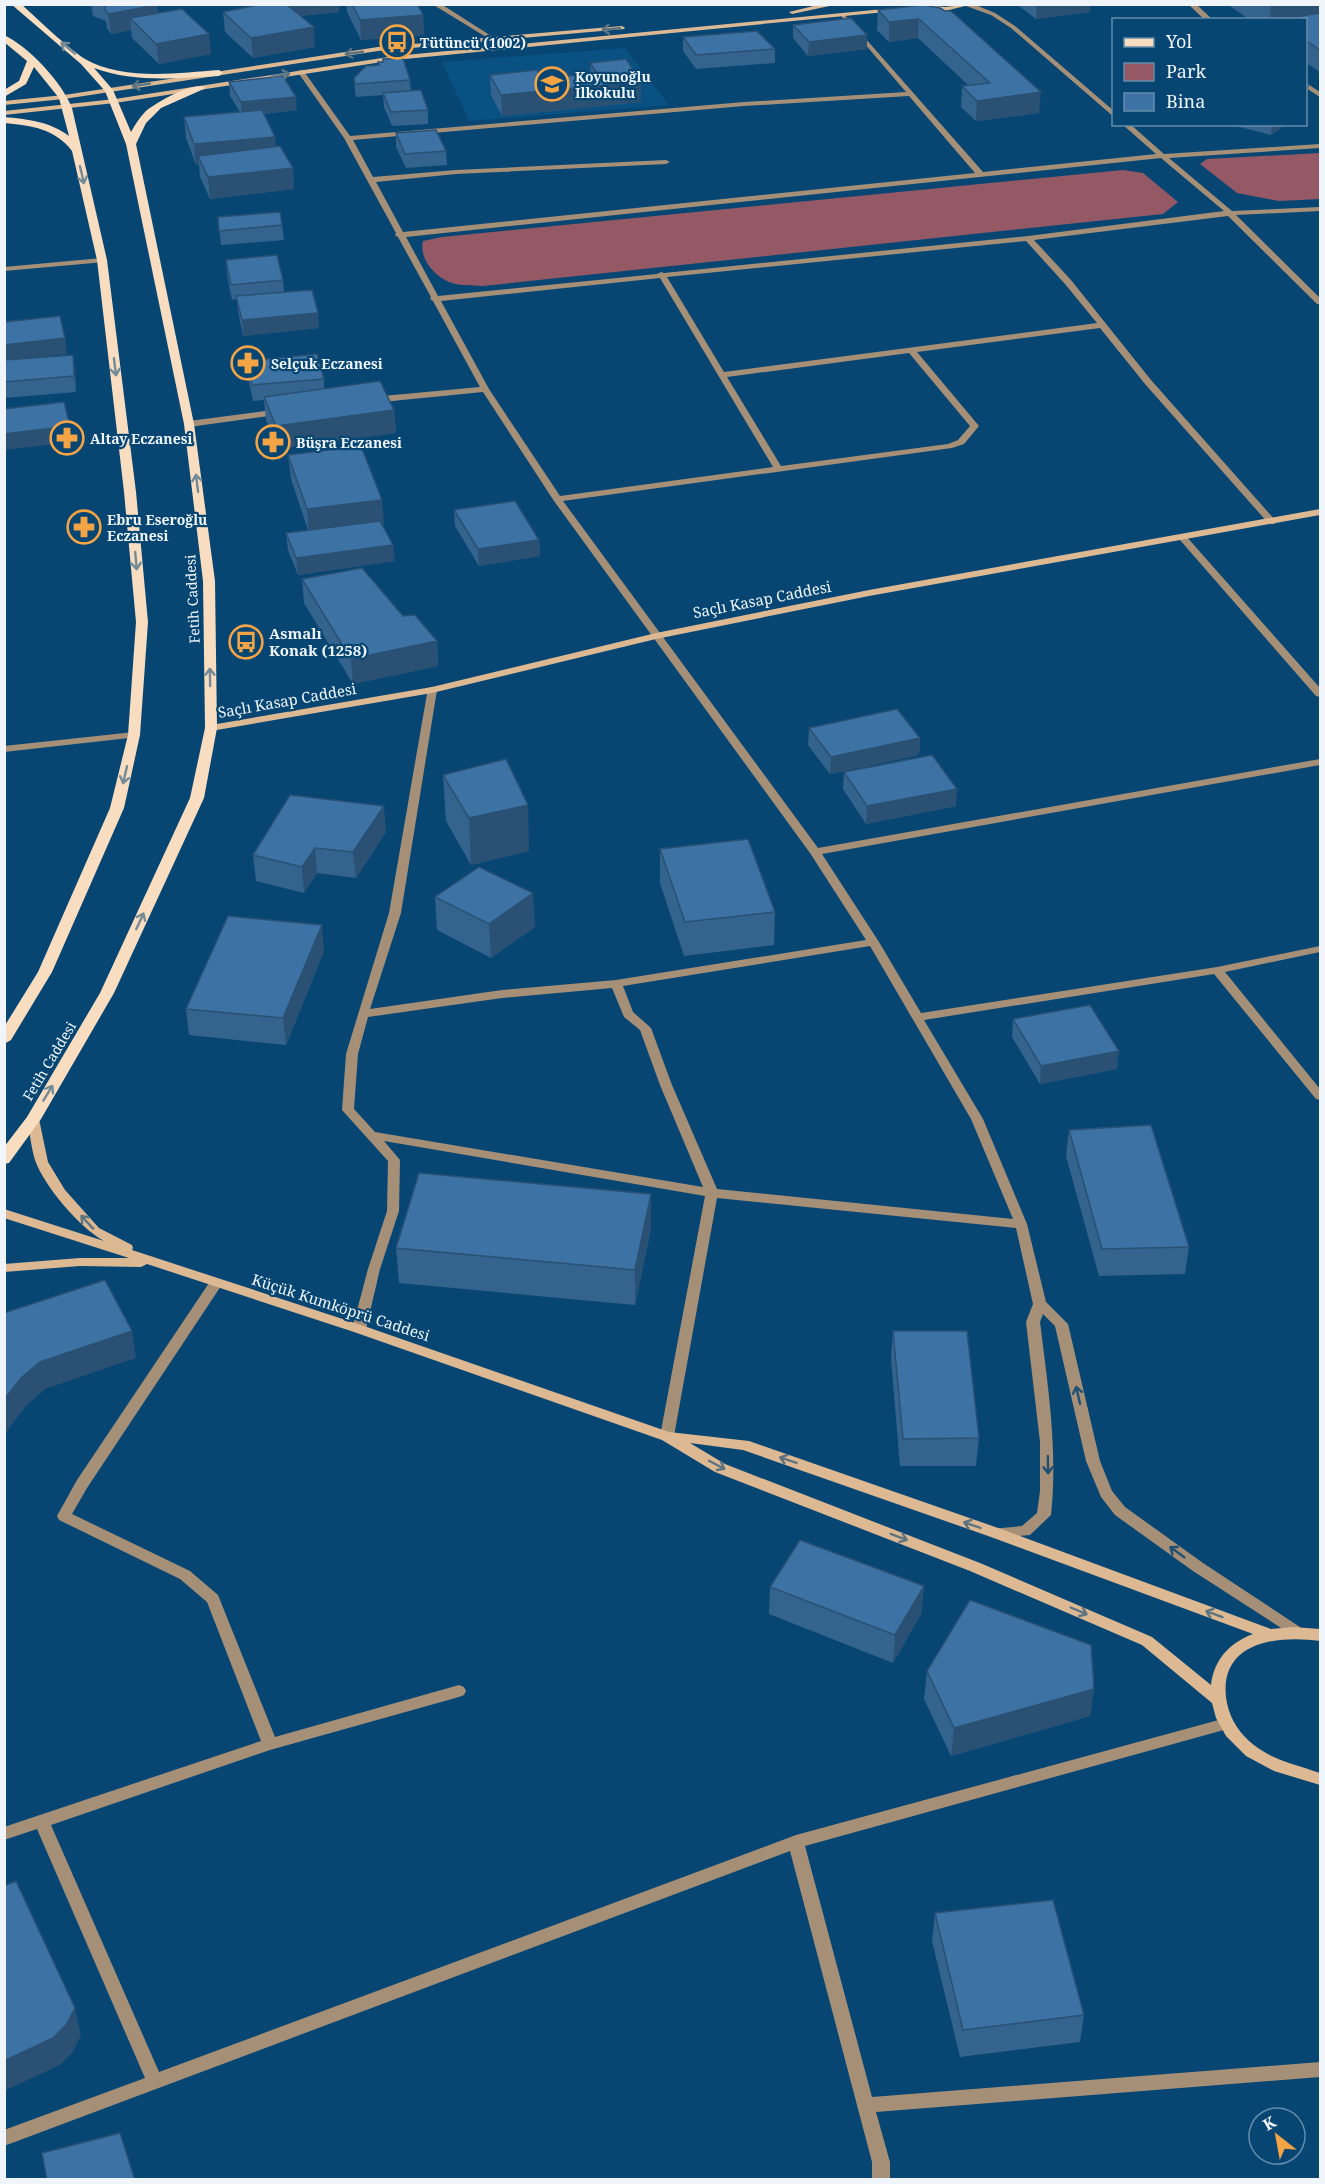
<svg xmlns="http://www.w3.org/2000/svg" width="1325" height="2184" viewBox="0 0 1325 2184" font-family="'Noto Serif',serif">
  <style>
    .built { fill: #0a5183 }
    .green { fill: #945965 }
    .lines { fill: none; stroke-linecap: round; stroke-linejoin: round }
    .street { fill: #a68f77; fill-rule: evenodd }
    .secondary { fill: #ddb993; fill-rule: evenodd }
    .primary { fill: #f9ddc1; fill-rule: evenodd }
    .wall { fill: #34638d }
    .shaded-wall { fill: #2a5073 }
    .building { fill: #3c73a4; stroke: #2a5073; stroke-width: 1.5 }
    .oneway { stroke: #5d7480 }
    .oneway2 { stroke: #748a96 }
    .oneway3 { stroke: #1f5174 }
    .labels { text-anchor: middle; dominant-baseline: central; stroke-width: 4.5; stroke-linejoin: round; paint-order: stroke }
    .far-poi-label { font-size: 14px; font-weight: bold; fill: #eff5fa; stroke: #074673; text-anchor: start }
    .far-street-label { font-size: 14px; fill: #eff5fa; stroke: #074673 }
    .street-label { font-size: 15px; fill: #eff5fa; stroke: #074673 }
    .poi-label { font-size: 15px; font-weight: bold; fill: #eff5fa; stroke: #074673; text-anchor: start }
  </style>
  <rect width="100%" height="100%" fill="#074673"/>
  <!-- built -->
  <path class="built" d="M625,48L669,105L469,121L442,62Z"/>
  <!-- green -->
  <path class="green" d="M1320,153V199L1279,201L1237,193L1200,164L1207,159Z
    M1123,170L1143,173L1178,202L1163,214L483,286C473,285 458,286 449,282C433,275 419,258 423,241L442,237Z"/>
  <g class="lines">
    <!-- street -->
    <path class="street" d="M432,4H441L496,39L491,40Z
      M965,4H973L995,13L1015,26L1114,111V117L1011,28L991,15L966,6Z
      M1188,4H1196L1213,20H1205Z
      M843,13L983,172L1156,154L1122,124H1130L1164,154L1320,144V148L1169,158L1232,211L1320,207V211L1236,215L1320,298V304H1317L1228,216L1034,240L1071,280L1151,380L1275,520V524H1269L1145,384L1100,328L917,352L979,426L964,444L952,448L563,501L818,848L1320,759V765L822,854L879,942L921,1013L1217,967L1320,946V952L1225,972L1320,1089V1100L1316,1099L1214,974L924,1020L983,1119L1027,1224L1046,1302L1068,1324L1100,1461L1112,1491L1125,1507L1203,1563L1300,1627L1302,1631L1300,1635L1295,1637L1193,1571L1115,1515L1101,1497L1086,1461L1055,1326L1043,1314L1040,1322C1048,1387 1058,1450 1051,1515L1030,1535L996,1538L991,1537L989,1533L991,1529L1022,1526L1037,1513L1040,1491V1442L1026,1322L1033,1304L1016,1228L717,1198L674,1436L672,1440H662L660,1436L705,1196L384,1141L400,1160L399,1211L380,1269L366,1329L364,1332H354L352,1329L368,1269L387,1211L388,1161L342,1110L346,1054L389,913L428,688L432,687L437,690L401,913L370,1009L502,990L616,980L866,940L810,853L554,501L483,392L372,403L368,400L372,397L480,387L433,301L430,299L431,297L398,237L395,235L396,233L344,138L297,71L303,70L350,136L744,102L906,92L841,16L840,15ZM909,96L975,173L403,232L376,182L456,174L666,164L670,162L666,160L456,170L373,177L353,140L744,106ZM1161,158L1224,211L1028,236L664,273L661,272L657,274L438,296L406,237ZM1026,241L1065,284L1097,323L724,372L667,277ZM660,278L773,467L560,496L489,389L441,301ZM909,353L970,426L958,440L948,444L781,466L727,377ZM870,946L971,1119L1013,1219L717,1189L672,1085L651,1028L633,1012L623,986ZM612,988L624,1017L640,1030L660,1085L703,1187L375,1132L354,1109L358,1054L368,1017L502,998Z
      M1306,83L1320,92V97L1306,88Z
      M102,258H105V262L4,271V267Z
      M280,409L284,412L283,414L189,427L185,424L189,421Z
      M1183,535L1186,536L1320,688V697L1316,696L1180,540L1178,538Z
      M134,732L138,733L139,735L138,737L4,752V746Z
      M216,1279L221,1280L222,1283L221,1286L87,1488L72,1514L190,1571L218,1595L275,1737L459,1685L464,1687L466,1691L464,1695L459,1697L270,1750L51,1825L159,2072L796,1835L1226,1718L1231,1720L1234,1724L1231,1728L805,1846L872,2097L1320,2062V2077L876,2112L890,2162V2180H872V2162L790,1851L4,2146V2130L145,2078L37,1829L4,1840V1827L261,1741L207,1602L180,1579L59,1520L57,1516L77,1480L211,1280Z"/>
    <!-- secondary -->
    <path class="secondary" d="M822,4H839L792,14L789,12Z
      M907,4L945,7L973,4L945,11Z
      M894,8L897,10L896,11L395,60L115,103L4,115V111L115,99L395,56Z
      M622,26L625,28L624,29L378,51L64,99L4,105V101L64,95L378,47Z
      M1320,509V515L869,596L656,639L432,693L211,731L206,728L211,725L432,687L656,633L869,590Z
      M33,1115L39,1119L48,1162L65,1190L99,1228L132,1245L133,1248L132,1250L364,1326L669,1432L749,1441L1001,1529L1271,1629L1293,1627L1320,1629V1641C1279,1635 1220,1641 1226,1697C1228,1714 1236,1729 1249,1741C1270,1760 1295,1764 1320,1773V1785L1274,1771L1246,1756L1226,1736L1216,1718L1212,1703L1142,1645L970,1571L715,1472L662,1440L354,1332L147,1264L141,1267L80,1266L4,1272V1264L80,1258H129L4,1218V1209L104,1241C80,1228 44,1186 35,1160C31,1147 30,1133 27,1119ZM690,1443L743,1450L991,1537L1253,1634C1229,1643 1214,1660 1211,1685L1152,1637L980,1563L725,1464Z"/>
    <!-- primary -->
    <path class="primary" d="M11,4H21C40,21 65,46 85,59C123,81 178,73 219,70L223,73L219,76C178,78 134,83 94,68L113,90L131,132C135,125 139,118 145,112C155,103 195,80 206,88L161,108L146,123L136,144L194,424L215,581L217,728L204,798L114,993L41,1119L9,1163L4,1164V1147L27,1117L100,993L190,798L205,728L203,581L184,424L126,144L105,91L81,64Z
      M4,35C29,47 62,82 72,108L107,260L136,492L148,622L140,735L124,808L52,972L11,1040L4,1044V1027L38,972L110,808L128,735L136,622L124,492L97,260L72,151C56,129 30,125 4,123V117C27,119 51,122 69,136L59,98L34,67L26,84L4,97V90L19,81L27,61L4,42Z"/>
  </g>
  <!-- wall -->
  <path class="wall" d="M91,4H156L158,14L211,54L159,64L132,38L131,30L111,34L107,28L106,21L93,16Z
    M263,4H339V12L300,16L315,47L253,58L225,32L223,12Z
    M346,4H417L423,15L424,35L361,40L347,12Z
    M1019,4H1090V12L1036,19L1019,6Z
    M1227,4H1320V72L1305,62V20H1250Z
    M923,5L1039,113L976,121L961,107L962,86H969L918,38L889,42L877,30L878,10Z
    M793,25L867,49L808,56L793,38Z
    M683,37L775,49V63L696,69L683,51Z
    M378,62L410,80L411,91L428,110V124L392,126L384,107L383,95L356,97L355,92L354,78L378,65Z
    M590,63L641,82V102L502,116L491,95L490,75L539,74L569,76L591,73Z
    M229,82L297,110L264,114L276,147L294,189L210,199L200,177L199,165H196L186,138L184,117L240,112L230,96Z
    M1228,124H1286L1271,135Z
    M396,133L446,151L447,165L406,168L396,147Z
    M218,217L282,225L284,240L221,245Z
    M226,260L283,280L284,292L319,328L243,336L238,311L237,299L232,300L227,275Z
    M4,360L75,370L76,392L4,398Z
    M247,361L324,379V389L394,410L396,433L278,449L266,420L264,400L253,401L248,377Z
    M288,455L384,524H382L395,561L298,575L288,550L286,533L308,530L291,479Z
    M454,510L539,540L540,556L479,566L455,526Z
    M302,579L403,616L437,641L438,666L353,684L304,603Z
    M809,728L920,738L919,755L830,774L808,745Z
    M844,772L956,806L866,824L843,789Z
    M443,775L529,851L471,865L446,821Z
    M386,832L356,878L317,873L304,893L256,881L253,855Z
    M660,849L775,912L774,945L684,956L660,883Z
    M435,897L535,927L491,958L437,930Z
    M324,951L286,1045L189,1035L186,1009Z
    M1013,1019L1117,1069L1040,1084L1012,1037Z
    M1069,1130L1189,1247L1185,1274L1099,1276L1066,1156Z
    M651,1194V1229L635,1305L399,1283L396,1248Z
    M893,1331L979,1438L976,1466H900L891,1359Z
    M924,1586L921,1614L893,1663L769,1614L770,1587Z
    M927,1671L1094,1689L1090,1716L951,1756L924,1699Z
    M935,1913L1084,2015L1080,2042L960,2057L932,1941Z"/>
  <!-- shaded-wall -->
  <path class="shaded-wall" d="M339,4V12L278,18L277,5Z
    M1046,4H1090V12L1036,19L1037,6Z
    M1282,4H1320V23L1305,20H1269L1271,6Z
    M157,5L159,25L130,18L131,30L111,34L108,14Z
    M423,15L424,35L361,40L360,20Z
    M919,19L918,38L889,42V22Z
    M314,27L315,47L253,58L251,38Z
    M209,34L211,54L159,64L156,44Z
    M867,35V49L808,56L809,42Z
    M641,82V102L502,116L501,95Z
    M1309,84L1305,106V86Z
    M1041,92L1039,113L976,121L977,101Z
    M296,97L297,110L242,116L241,102Z
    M1272,124H1286L1271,135Z
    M275,137L277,157L198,156L199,165H196L194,144Z
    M293,168L294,189L210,199L208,177Z
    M318,313L319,328L243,336L242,320Z
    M65,338L67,354L4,360V345Z
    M73,355L75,370L76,392L74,376Z
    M394,410L396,433L278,449L276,426Z
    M70,426L72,442L4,450V434Z
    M382,500L384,524L309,533L307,509Z
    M539,540L540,556L479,566L478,549Z
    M393,545L395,561L298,575L296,558Z
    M437,641L438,666L353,684L351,659Z
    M920,738L919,755L830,774L831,757Z
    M957,789L956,806L866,824L867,806Z
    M528,805L529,851L471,865L469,818Z
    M384,806L386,832L356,878L353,852Z
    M315,848L317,873L304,893L302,867Z
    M533,893L535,927L491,958L489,924Z
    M322,925L324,951L286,1045L283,1018Z
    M1119,1051L1117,1069L1040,1084L1041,1066Z
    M651,1194V1229L635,1305V1270Z
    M132,1331L136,1358L45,1389L26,1406L4,1435V1400L21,1378L40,1362Z
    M924,1586L921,1614L893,1663L895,1635Z
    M1094,1689L1090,1716L951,1756L954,1728Z
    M75,2008L81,2035L73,2052L60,2065L4,2091V2061Z"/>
  <!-- building -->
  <path class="building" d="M105,4H156L157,5L108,14L105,9Z
    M263,4H286L314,27L251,38L223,12Z
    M352,4H417L423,15L360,20Z
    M923,5L940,8L945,11H951L1041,92L977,101L962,86L990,83L919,19L889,22L878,10Z
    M182,9L209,34L156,44L130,18Z
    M1320,13V50L1305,40V20H1277Z
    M851,18L867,35L809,42L793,25Z
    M757,31L775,49L696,55L683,37Z
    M403,58L410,80L355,84L354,78L366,66L379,65L378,62H383V59Z
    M626,59L641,82L501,95L490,75L537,70L539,74L566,71L569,76L597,73L590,63Z
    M283,76L296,97L241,102L229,82Z
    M421,90L428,110L391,112L383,93Z
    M262,110L275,137L194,144L184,117Z
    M436,130L446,151L405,154L396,133Z
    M280,146L293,168L208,177L198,156Z
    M280,212L282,225L219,231L218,217Z
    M277,255L283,280L231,285L226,260Z
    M312,290L318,313L242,320L236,296Z
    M60,316L65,338L4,345V322Z
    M317,354L324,379L252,385L247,361Z
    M73,355L74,376L4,382V360Z
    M380,381L394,410L276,426L264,397Z
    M64,402L70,426L4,434V409Z
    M361,446L382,500L307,509L288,455Z
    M515,501L539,540L478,549L454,510Z
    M380,521L393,545L296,558L286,533Z
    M362,568L403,616L415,615L437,641L351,659L302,579Z
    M897,709L920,738L831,757L809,728Z
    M932,755L957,789L867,806L844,772Z
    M506,759L528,805L469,818L443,775Z
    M290,795L384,806L353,852L315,848L302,867L253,855Z
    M748,839L775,912L685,922L660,849Z
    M479,867L533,893L489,924L435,897Z
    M228,916L322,925L283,1018L186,1009Z
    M1090,1005L1119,1051L1041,1066L1013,1019Z
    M1151,1125L1189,1247L1102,1249L1069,1130Z
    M419,1173L651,1194L635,1270L396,1248Z
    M105,1280L132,1331L40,1362L21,1378L4,1400V1313Z
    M893,1331H967L979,1438L903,1439Z
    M800,1540L924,1586L895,1635L770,1587Z
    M970,1600L1091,1645L1094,1689L954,1728L927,1671Z
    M16,1881L75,2008L66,2025L53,2038L4,2061V1886Z
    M1053,1900L1084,2015L963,2030L935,1913Z
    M120,2133L135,2180H47L42,2153Z"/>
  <!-- one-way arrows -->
  <defs><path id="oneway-shaft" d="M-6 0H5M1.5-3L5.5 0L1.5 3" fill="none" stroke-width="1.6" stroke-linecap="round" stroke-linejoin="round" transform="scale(1.5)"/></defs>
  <g class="oneway">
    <use href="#oneway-shaft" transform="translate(611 29) rotate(175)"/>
    <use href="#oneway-shaft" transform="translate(354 53) rotate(172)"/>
    <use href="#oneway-shaft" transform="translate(281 75) rotate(-10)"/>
    <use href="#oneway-shaft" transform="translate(141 85) rotate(171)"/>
    <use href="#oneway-shaft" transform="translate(87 1222) rotate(-133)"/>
    <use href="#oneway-shaft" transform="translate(788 1460) rotate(-161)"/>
    <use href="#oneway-shaft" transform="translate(717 1465) rotate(28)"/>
    <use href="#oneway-shaft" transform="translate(972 1525) rotate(-161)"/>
    <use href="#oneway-shaft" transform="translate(899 1537) rotate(21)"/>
    <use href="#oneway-shaft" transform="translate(1079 1611) rotate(23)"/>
    <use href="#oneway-shaft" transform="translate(1214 1614) rotate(-160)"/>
  </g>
  <g class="oneway2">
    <use href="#oneway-shaft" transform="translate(68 48) rotate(-141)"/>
    <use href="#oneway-shaft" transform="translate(82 175) rotate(77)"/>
    <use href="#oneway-shaft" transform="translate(115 367) rotate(83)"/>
    <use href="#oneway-shaft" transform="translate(197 483) rotate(-97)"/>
    <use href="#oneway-shaft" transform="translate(136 561) rotate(85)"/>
    <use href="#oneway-shaft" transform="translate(210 677) rotate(-91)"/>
    <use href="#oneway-shaft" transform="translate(125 775) rotate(103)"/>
    <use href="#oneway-shaft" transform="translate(140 921) rotate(-65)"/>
    <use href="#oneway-shaft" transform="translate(48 1093) rotate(-59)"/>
  </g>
  <g class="oneway3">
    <use href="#oneway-shaft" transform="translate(1078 1395) rotate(-103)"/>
    <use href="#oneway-shaft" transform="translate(1048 1465) rotate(89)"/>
    <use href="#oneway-shaft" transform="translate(1177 1552) rotate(-144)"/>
  </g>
  <!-- icons -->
  <defs>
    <g id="bus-ring" transform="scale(1.725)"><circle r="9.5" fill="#074673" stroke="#f4a444" stroke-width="1.5"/><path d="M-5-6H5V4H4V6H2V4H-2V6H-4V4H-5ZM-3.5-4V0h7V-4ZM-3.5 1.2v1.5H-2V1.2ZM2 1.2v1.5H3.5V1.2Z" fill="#f4a444"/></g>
    <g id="school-ring" transform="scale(1.725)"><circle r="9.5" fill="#074673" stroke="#f4a444" stroke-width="1.5"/><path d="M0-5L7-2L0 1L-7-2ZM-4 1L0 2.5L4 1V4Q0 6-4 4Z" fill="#f4a444"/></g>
    <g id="pharmacy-ring" transform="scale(1.725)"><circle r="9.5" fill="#074673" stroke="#f4a444" stroke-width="1.5"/><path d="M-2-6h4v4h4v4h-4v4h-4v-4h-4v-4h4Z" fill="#f4a444"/></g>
  </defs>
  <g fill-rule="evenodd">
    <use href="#bus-ring" x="397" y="42"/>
    <use href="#school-ring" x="552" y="84"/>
    <use href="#pharmacy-ring" x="248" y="363"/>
    <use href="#pharmacy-ring" x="67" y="438"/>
    <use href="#pharmacy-ring" x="273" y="442"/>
    <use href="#pharmacy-ring" x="84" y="527"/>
    <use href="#bus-ring" x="246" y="642"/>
  </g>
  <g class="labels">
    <!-- far-poi labels -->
    <g class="far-poi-label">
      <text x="420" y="42">Tütüncü (1002)</text>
      <text x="575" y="76">Koyunoğlu<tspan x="575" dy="16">İlkokulu</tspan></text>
      <text x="271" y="363">Selçuk Eczanesi</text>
      <text x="90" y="438">Altay Eczanesi</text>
      <text x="296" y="442">Büşra Eczanesi</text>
      <text x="107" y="519">Ebru Eseroğlu<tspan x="107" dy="16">Eczanesi</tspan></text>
    </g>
    <!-- far-street labels -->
    <g class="far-street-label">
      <text transform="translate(192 599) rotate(-93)">Fetih Caddesi</text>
      <text transform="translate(49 1061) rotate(-59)">Fetih Caddesi</text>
    </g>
    <!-- street labels -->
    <g class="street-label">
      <text transform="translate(762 599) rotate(-11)">Saçlı Kasap Caddesi</text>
      <text transform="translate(287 700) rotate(-10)">Saçlı Kasap Caddesi</text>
      <text transform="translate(341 1307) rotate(18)">Küçük Kumköprü Caddesi</text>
    </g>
    <!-- poi labels -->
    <g class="poi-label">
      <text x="269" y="633">Asmalı<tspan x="269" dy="17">Konak (1258)</tspan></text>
    </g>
  </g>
  <!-- border -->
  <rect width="1325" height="2184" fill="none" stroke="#eff5fa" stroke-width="12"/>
  <!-- legend -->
  <rect x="1112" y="18" width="195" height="108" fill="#074673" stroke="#648ca9" stroke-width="1.5"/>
  <rect x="1124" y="38" width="30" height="9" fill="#f9ddc1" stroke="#648ca9" stroke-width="1.5"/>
  <text x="1166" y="48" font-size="18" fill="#eff5fa">Yol</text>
  <rect x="1124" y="63" width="30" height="18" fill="#945965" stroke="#648ca9" stroke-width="1.5"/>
  <text x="1166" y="78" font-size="18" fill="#eff5fa">Park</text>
  <rect x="1124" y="93" width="30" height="18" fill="#3c73a4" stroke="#648ca9" stroke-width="1.5"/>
  <text x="1166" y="108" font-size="18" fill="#eff5fa">Bina</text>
  <!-- north arrow -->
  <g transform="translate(1277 2136) rotate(329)"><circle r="28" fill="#074673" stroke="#648ca9" stroke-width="1.5"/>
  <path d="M0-4.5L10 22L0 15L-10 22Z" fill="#f4a444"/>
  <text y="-9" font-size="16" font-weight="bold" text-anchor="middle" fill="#eff5fa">K</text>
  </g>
</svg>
